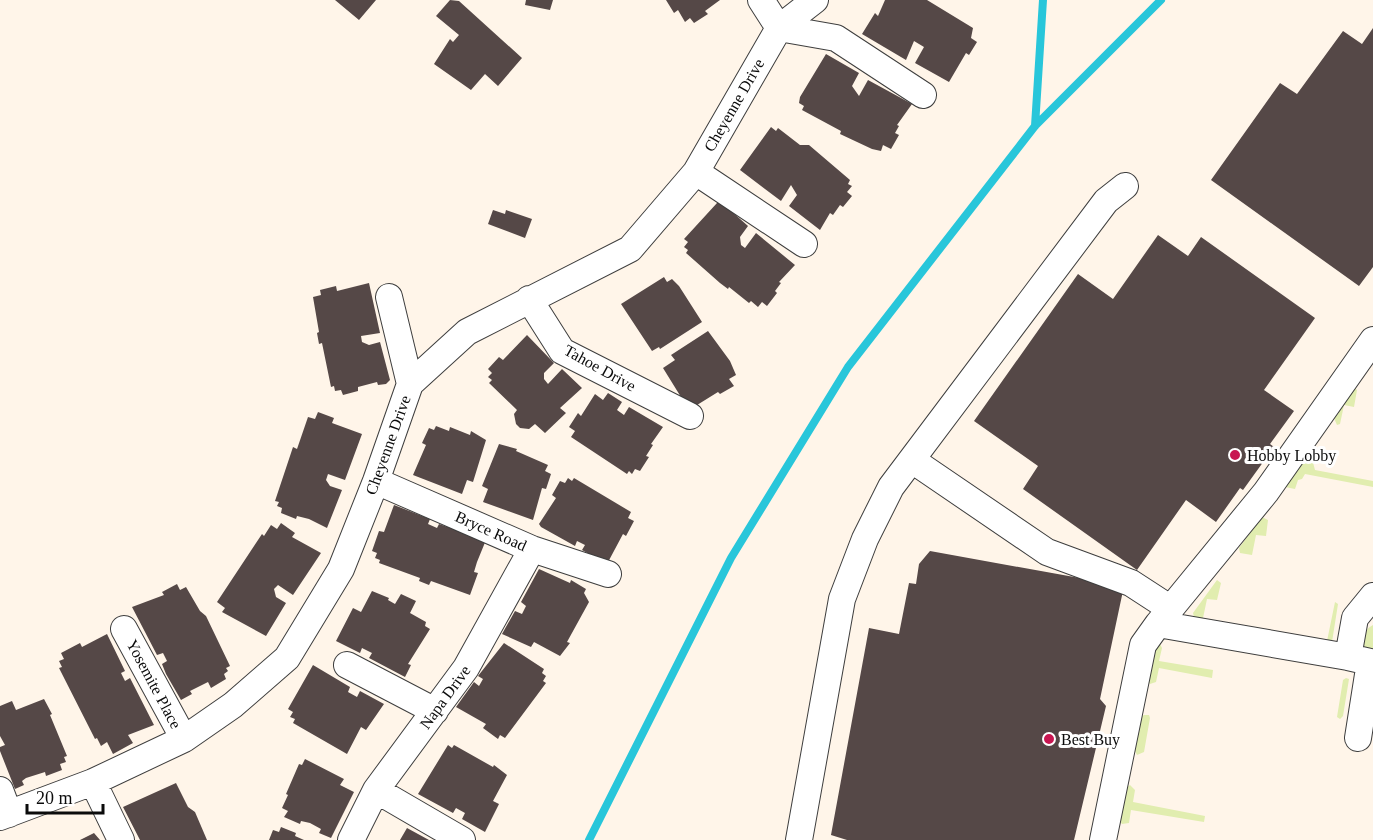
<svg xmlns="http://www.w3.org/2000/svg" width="1373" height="840" viewBox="0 0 1373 840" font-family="Georgia,serif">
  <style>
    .green { fill: #e1edaf }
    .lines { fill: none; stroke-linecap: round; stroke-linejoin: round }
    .stream { stroke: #28c6da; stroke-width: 8 }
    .building { fill: #554847 }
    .minor-casing { stroke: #3e3e3e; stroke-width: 28 }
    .minor { stroke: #fff; stroke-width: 26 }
    .poi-dot { fill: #c81651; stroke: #fff; stroke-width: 2 }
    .labels { text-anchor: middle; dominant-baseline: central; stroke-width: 6; stroke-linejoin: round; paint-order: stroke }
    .street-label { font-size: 16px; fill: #0b0b0b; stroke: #fff }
    .poi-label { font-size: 16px; fill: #0b0b0b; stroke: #fff; text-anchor: start }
  </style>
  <rect width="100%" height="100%" fill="#fff5e9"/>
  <!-- green -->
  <path class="green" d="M1354,387L1357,390L1354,407L1344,405L1340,424L1337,425L1333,416Z
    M1310,451L1315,470L1373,481V487L1305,474L1302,479L1298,480L1295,489L1285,487L1307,452Z
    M1262,517L1268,520L1266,536L1256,535L1252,555L1240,553L1239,548Z
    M1217,580L1221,583L1217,600L1207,599L1203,618L1194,617L1193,613Z
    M1335,602L1338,604L1332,642L1327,641Z
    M1373,625V652L1364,648C1362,637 1364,630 1373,625Z
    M1160,644L1162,648L1159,661L1213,670L1212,678L1159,668L1156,682L1150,684L1147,680L1155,645Z
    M1346,678L1349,679L1343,716L1340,719L1337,717L1343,680Z
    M1144,715H1149L1150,718L1144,752L1137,755L1135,751L1141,717Z
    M1130,785L1135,790L1133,802L1205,816L1204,822L1131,810L1129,823L1122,824L1120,821L1126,788Z"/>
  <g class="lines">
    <!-- stream -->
    <path class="stream" d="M1035,126L1043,0
      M589,840L731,558L848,367L1035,126L1161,0"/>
  </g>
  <!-- building -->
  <path class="building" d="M335,0H376L359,20Z
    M450,0L459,1L522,58L498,86L485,74L471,90L434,64L450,39L453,42L459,35L436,16Z
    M526,0H553L550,10L525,5Z
    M666,0H720L705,11L708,14L694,23L690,18L685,22L678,10L674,13Z
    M885,0H927L973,28L971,38L977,42L969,55L966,53L949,82L915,63L924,47L914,41L906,60L862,34L875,13L878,16Z
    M1373,28V267L1359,286L1211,180L1280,83L1297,94L1343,31L1362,44Z
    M826,54L859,73L852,86L859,96L868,80L912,104L897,125L899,126L895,133L899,135L891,149L883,145L881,151L872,149L840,134L841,131L802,110L804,106L799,103L800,97Z
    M771,127L776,131L778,128L800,145H809L850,180L848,184L852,186L847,192L852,196L843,207L840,205L833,215L830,213L820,230L789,206L797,195L791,185L781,201L740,170Z
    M721,202L748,226L740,237L741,245L745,248L756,233L795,265L779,282L781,283L775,291L777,293L767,306L762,302L758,307L751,301L749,303L729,287L728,289L720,283L686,253L688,250L684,247L688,242L684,239L717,203Z
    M493,210L505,214L506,210L532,219L525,238L488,224Z
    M1158,235L1188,256L1201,237L1315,318L1264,390L1294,411L1270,444L1274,447L1243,490L1240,488L1216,522L1186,500L1137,570L1023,489L1038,466L974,421L1078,274L1113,299Z
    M664,277L667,282L672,279L679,286L702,322L660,349L659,347L652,351L621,304Z
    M369,283L380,333L361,336L362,342L369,345L380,342L390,380L386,384L378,385L377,382L358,387V391L343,395L341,390L335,391L334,386L331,387L322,343L319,344L317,333L319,332L313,297L321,295L320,290L336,286L337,291Z
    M708,331L730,361L736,375L729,379L734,386L720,394L718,392L689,410L663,368L675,360L671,355Z
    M527,335L554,363L544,373V379L548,384L562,369L582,388L560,408L566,413L545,433L535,424L529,429L520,428L516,424L514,414L517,410L489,383L492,380L488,377L492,373L488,369L499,357L503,360Z
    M608,393L622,402L617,410L624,415L629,407L663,427L651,444L653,445L646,456L649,457L640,471L635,469L632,474L629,471L627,474L571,437L575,431L569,427L578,413L581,416L595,394L603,400Z
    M318,412L334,418L332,423L362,434L345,480L328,474L326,480L330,486L342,490L327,528L309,519L297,516L296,519L281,513L282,508L277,506L279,502L275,501L293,447L297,449L308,417L315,419Z
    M436,426L449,431L450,427L470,435L471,431L486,440L473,482L467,480L462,494L413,475L426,445L422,443L429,428L434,430Z
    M499,444L517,449L516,451L548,465L545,471L551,474L546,489L542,488L533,520L483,502L488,489L482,486Z
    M568,478L572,481L574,478L631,512L628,518L634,521L626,536L623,534L607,564L582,550L585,545L577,541L575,546L541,527L539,524L556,498L552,495L560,481L565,483Z
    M394,505L430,519L428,524L437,528L439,524L486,540L477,562L474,572L478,573L470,595L431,581L429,585L419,581L420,578L379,563L380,560L375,558L377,553L372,551L379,531L384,532Z
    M281,523L295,533L292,537L321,553L293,595L278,585L274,589L276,597L286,603L266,636L222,612L225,608L217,602L262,534L264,536L271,525L277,529Z
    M930,551L1124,586L1100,699L1106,706L1074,840H847L831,835L869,628L899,634L909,583L916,584L919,564Z
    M539,569L570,583L571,580L586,589L584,593L589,602L567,642L570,643L560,656L534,642L531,647L502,634L515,611L522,614L526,606L521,602Z
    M177,584L180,590L186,587L200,611L206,616L230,666L226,668L228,671L224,674L226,679L211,688L208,682L190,691L192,694L181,700L166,674L162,664L167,661L163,653L157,655L132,607L164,595L162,592Z
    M372,591L389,598L388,600L395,604L401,594L416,601L410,613L426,622L425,626L430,629L408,664L411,665L405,677L369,658L372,653L362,648L360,653L336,641L353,608L361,612Z
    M107,634L125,671L121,673L125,681L130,678L154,725L128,735L133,743L113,754L107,742L101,746L97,738L95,739L59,668L62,667L59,661L64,659L61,653L80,643L82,647Z
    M504,643L544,669L542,673L546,676L543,681L546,683L505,738L500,735L498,739L483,728L486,724L456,707L474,682L479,686L483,679L478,676Z
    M313,665L350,687L348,692L357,697L360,691L384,704L366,730L361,727L347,754L293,723L295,719L290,717L293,712L288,709Z
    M44,699L52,714L50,715L67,756L64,757L66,762L60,764L62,770L46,776L45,772L26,778L22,781L24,785L15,789L0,751V747L5,745L0,736V706L12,701L16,710Z
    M448,745L452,748L454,745L493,767L494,765L507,775L493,801L499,804L485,832L462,819L465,813L456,808L453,813L418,794Z
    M305,759L344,779L340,785L354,792L331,838L319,833L321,829L310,823L301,821L300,824L284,817L288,811L282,808L288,795L286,794L299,764L302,765Z
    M176,783L188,807L195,812L207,840H140L123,807Z
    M281,827L296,833L295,836L304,840H269L273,830L279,832Z
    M407,828L429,840H400Z
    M94,833L100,840H80Z"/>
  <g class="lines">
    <!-- minor casing -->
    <g class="minor-casing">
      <path id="minor" d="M761,0L779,28L836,38L923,95
        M696,172L804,244
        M389,297L410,384
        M529,299L562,351L690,416
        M912,460L1047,552L1131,583L1171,609
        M376,481L532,549L608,574
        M1158,624L1266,492L1373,340
        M124,629L184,739
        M1348,657L1370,662L1358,738
        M347,665L435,711
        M93,782L121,840
        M0,790L9,814
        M376,790L462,840
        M0,817L93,782L184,739L233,705L287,658L341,569L376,481L410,384L467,332L630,249L696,172L779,28L815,0
        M351,840L376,790L466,668L532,549
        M799,840L842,599L865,539L891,487L1106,201L1125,186
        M1103,840L1143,645L1158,624L1348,657L1355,618L1373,596"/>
    </g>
    <!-- minor -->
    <use href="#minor" class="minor"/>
  </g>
  <!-- markers -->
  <g class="poi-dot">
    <circle cx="1235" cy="455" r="6"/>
    <circle cx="1049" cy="739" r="6"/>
  </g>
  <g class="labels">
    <!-- street labels -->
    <g class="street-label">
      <text transform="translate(734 105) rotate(-60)">Cheyenne Drive</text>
      <text transform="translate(600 368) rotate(29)">Tahoe Drive</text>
      <text transform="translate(388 445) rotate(-70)">Cheyenne Drive</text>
      <text transform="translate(491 531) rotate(24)">Bryce Road</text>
      <text transform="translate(154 684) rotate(62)">Yosemite Place</text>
      <text transform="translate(445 697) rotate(-54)">Napa Drive</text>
    </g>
    <!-- poi labels -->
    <g class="poi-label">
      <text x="1247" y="455">Hobby Lobby</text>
      <text x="1061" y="739">Best Buy</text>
    </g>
  </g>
  <!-- scale -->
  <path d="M27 804v9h76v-9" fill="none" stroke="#0b0b0b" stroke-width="3"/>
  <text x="36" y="804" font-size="18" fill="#0b0b0b" stroke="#ffffff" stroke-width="4.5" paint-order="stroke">20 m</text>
</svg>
